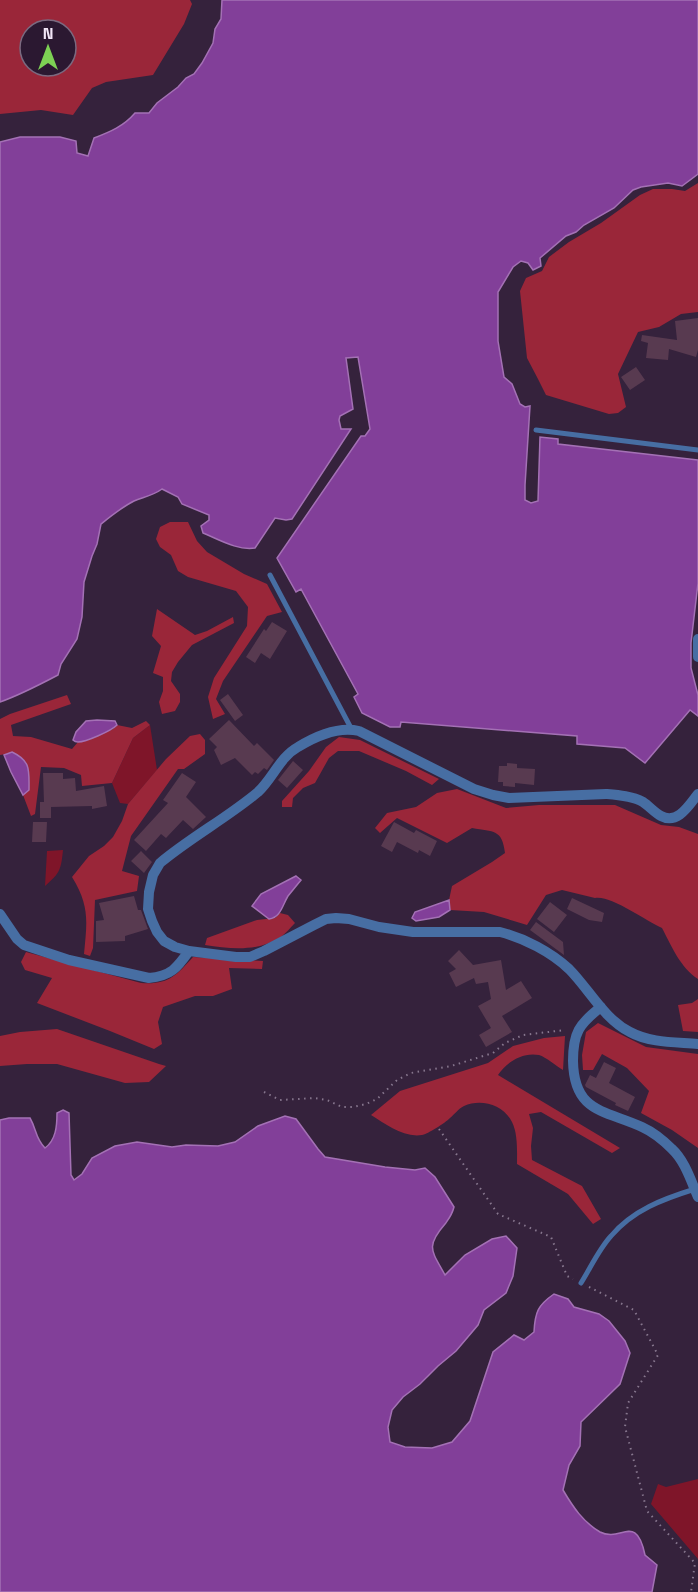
<svg xmlns="http://www.w3.org/2000/svg" width="698" height="1592" viewBox="0 0 698 1592" font-family="'Space Grotesk',sans-serif">
  <style>
    .green { fill: #7f1529 }
    .forest { fill: #9a2639; fill-rule: evenodd }
    .water { fill: #823f99; stroke: #a471b5; stroke-width: 1.5 }
    .building { fill: #583a50 }
    .lines { fill: none; stroke-linecap: round; stroke-linejoin: round }
    .path { stroke: #87778e; stroke-width: 2; stroke-dasharray: 1.5 4.5; stroke-linecap: butt }
    .lane { stroke: #476ea3; stroke-width: 5 }
    .street { stroke: #476ea3; stroke-width: 10 }
  </style>
  <rect width="100%" height="100%" fill="#35223c"/>
  <!-- green -->
  <path class="green" d="M150,725L157,770L128,804L120,803L112,783L133,738Z
    M63,850C61,870 60,873 45,886L47,851Z
    M698,1479V1559L651,1504L658,1484L666,1487Z"/>
  <!-- forest -->
  <path class="forest" d="M0,0H190L192,4L184,24L153,75L106,82L92,88L73,115L41,110L0,114ZM30,30H66V66H30Z
    M698,183V312L681,314L659,327L638,332L618,374L626,407L618,413L609,414L546,395L538,379L527,358L520,291L526,278L542,271L549,257L569,242L601,223L640,195L653,189H672L685,191Z
    M170,522H188L197,541L207,552L244,574L267,584L282,612L267,616L223,681L216,699L225,714L213,719L208,697L214,678L247,626L248,607L236,591L188,577L178,571L171,555L160,547L156,539L160,527Z
    M157,609L195,635L207,631L233,617L234,623L192,645L178,662L172,672L171,681L180,694V702L175,711L162,714L159,702L163,691V677L153,673L161,646L152,636Z
    M67,695L71,704L11,725L13,736L31,737L72,749L78,742L113,729L117,725L132,728L146,721L150,725L133,738L112,783L82,786L81,775L64,768L41,767L35,814L31,816L23,795L29,790L12,753L0,755V719L10,714Z
    M200,734L205,740V754L184,769H178L131,836L122,871L139,876L137,891L95,900L93,948L90,956L84,954C87,922 90,906 72,877L89,856L104,846L113,837L122,821L128,804L166,759L190,736Z
    M339,737L360,740L439,779L432,785L406,771L359,751H338L329,758L315,783L303,788L293,798L292,807H282V801L309,771L326,747Z
    M457,789L506,808L539,805H615L661,825L679,827L698,834V979C680,967 672,947 662,928C646,921 611,895 595,898L562,890L546,895L527,925L484,912L450,910L449,900L452,886L492,862L505,853C502,829 494,832 472,828L447,843L397,818L380,833L375,828L387,813L416,807L437,793Z
    M280,913L288,915L295,923C290,928 286,933 281,937C258,952 231,949 205,945L207,938L257,920L275,918Z
    M26,952L141,983C168,985 176,976 193,957L263,961L262,969L229,968L232,989L213,996H195L163,1007L158,1022L162,1044L154,1049L110,1031L37,1003L52,978L25,970L21,962Z
    M698,999V1032L683,1031L678,1005L692,1003Z
    M598,1023L646,1047L698,1054V1148L672,1130L641,1113L649,1091L627,1068L602,1054L593,1070H583L582,1055L586,1032Z
    M57,1029L159,1064L166,1066L149,1082L125,1083L57,1064H27L0,1066V1036L20,1032Z
    M565,1036L563,1070C556,1066 546,1057 539,1055C522,1052 507,1062 498,1075L620,1148L612,1153L541,1112L529,1114L533,1128L531,1146L532,1160L582,1186L601,1219L593,1224L568,1194L517,1164C517,1151 518,1134 512,1122C504,1105 481,1098 464,1106C458,1109 455,1114 450,1118C445,1123 428,1134 422,1135C403,1138 386,1124 371,1115L400,1091L488,1063L513,1046L544,1038Z"/>
  <!-- water -->
  <path class="water" d="M222,0H698V174L682,186L668,183L641,187L633,190L614,208L584,225L576,232L566,236L540,258L541,266L533,270L528,263L521,261L513,267L498,292V341L504,377L512,384L520,404L525,407L530,406L525,485V500L531,503L538,501L540,437L558,439V444L698,460V583L691,643V668L698,695V716L690,710L645,763L625,748L577,744V736L401,722L400,727H390L362,713L354,697L358,694L301,589L296,592L277,558L361,436H365L370,429L358,357L346,358L353,409L340,416L339,420L341,429H351L292,519L286,520L275,518L255,548C238,551 218,539 203,533L201,526L209,520V515L182,504L178,497L162,489C154,495 144,497 134,501C122,507 111,516 101,524L97,544L92,556L84,582L82,617L77,639L61,664L58,675C39,685 20,695 0,702V142L20,137H60L76,141L77,153L88,156L94,138C110,132 124,126 135,113H149L157,103L178,87L186,78L194,74L202,63L213,43L215,29L221,19Z
    M97,720L115,721L117,725C111,731 86,742 78,742C76,742 74,741 73,740L76,732L86,721Z
    M12,752C31,761 29,770 29,790L23,795L11,772L4,755Z
    M296,876L301,880C297,885 292,891 288,896C282,906 281,917 269,919L252,906L261,894Z
    M449,900L450,910L439,917L416,921L412,918L415,912Z
    M63,1110L69,1113L71,1175L74,1180L82,1174L92,1158L115,1146L137,1142L172,1147L186,1145L218,1146L235,1142L258,1126L285,1116L296,1119L318,1149L325,1157L385,1167L415,1170L425,1168L435,1177L454,1207C452,1215 450,1217 445,1224C425,1247 432,1251 445,1275L465,1255L492,1239L506,1236L517,1248L513,1276L506,1293L484,1310L478,1325L456,1351L438,1366L420,1384L403,1397L392,1410L388,1427L390,1442L405,1447L432,1448L452,1442L470,1421L493,1352L514,1335L524,1340L534,1332C535,1312 538,1305 554,1294L568,1299L574,1307L599,1314L609,1321L625,1341L630,1353L620,1384L581,1422L580,1446L569,1465L563,1490C573,1507 583,1522 600,1532C621,1543 636,1512 645,1555L657,1565L652,1592H0V1120L9,1118H30C37,1130 35,1138 45,1148C56,1140 57,1126 57,1113Z"/>
  <!-- building -->
  <path class="building" d="M698,318V350L696,357L669,349L668,360L646,358L648,343L641,341L642,335L677,340L675,321Z
    M636,367L645,380L630,390L621,377Z
    M272,622L287,631L270,659L261,653L255,663L246,657L264,629L266,631Z
    M228,694L243,715L235,721L220,700Z
    M229,720L254,746L257,743L274,760L267,770L264,768L258,774L255,772L252,775L235,758L221,765L214,750L217,747L209,739Z
    M293,761L303,770L287,788L278,780Z
    M507,763L517,764V768L535,769L534,785L515,783V787L503,786V782H498L499,766H507Z
    M43,773H63V779L75,778L76,791L104,786L107,806L92,809V806L51,807V818H40V802H44Z
    M182,773L196,782L186,797L206,817L193,829L183,820L166,838L161,834L146,851L134,840L168,803L163,800Z
    M33,822H47L46,842H32Z
    M394,822L414,833L416,830L437,841L430,856L419,850L418,853L397,842L392,852L381,846Z
    M141,851L152,862L144,873L131,861Z
    M134,896L138,910H141L148,929L125,936V941L96,942V921L104,920L99,903Z
    M572,898L604,913L602,922L589,920L567,909Z
    M550,902L567,915L554,932L537,919Z
    M536,922L563,942L564,955L530,930Z
    M459,950L473,965L501,960L506,990L521,981L532,998L502,1016L512,1032L486,1047L479,1035L491,1028L478,1006L491,999L488,982L476,984L474,978L456,987L449,973L456,969L448,961Z
    M604,1062L616,1068L609,1083L635,1097L628,1111L615,1105L616,1103L586,1087L585,1085L590,1075L596,1078Z"/>
  <g class="lines">
    <!-- path -->
    <path class="path" d="M264,1092L280,1100L315,1098L327,1100L342,1107H353L366,1104L377,1099L397,1080L411,1073L451,1066L493,1053L505,1043L523,1035L565,1030
      M439,1129L498,1214L551,1237L567,1276L573,1279
      M589,1287L634,1310L658,1355L628,1403L625,1427L647,1511L695,1563L691,1592"/>
    <!-- lane -->
    <path class="lane" d="M536,430L698,450
      M270,575L352,730
      M581,1283C591,1267 599,1249 611,1236C633,1210 663,1199 695,1189"/>
    <!-- street -->
    <path class="street" d="M698,639V657
      M698,794C689,805 678,825 661,816C655,813 649,806 643,802C632,796 618,795 606,794L509,798L493,795L474,789L359,731C338,726 316,736 298,747C280,757 273,778 258,792C227,818 191,837 160,863L153,875L149,892L148,909L152,921L157,932L164,941L175,947L189,951L236,957H250L264,951L314,925L326,919L336,918L349,919L379,927L413,932H500C524,938 551,952 569,969C589,989 604,1019 630,1032C650,1043 676,1042 698,1044
      M0,914L17,939L24,945L69,960L149,978C171,976 177,968 189,951
      M601,1007C579,1024 573,1033 573,1061C574,1113 605,1110 642,1127C653,1132 664,1141 672,1149C685,1161 691,1181 698,1197"/>
  </g>
  <!-- north arrow -->
  <g transform="translate(48 48)"><circle r="28" fill="#2b1831" stroke="#7b6a80" stroke-width="1.5"/>
  <path d="M0-4.5L10 22L0 15L-10 22Z" fill="#7dd154"/>
  <text y="-9" font-size="16" font-weight="bold" text-anchor="middle" fill="#f2e5f7">N</text>
  </g>
</svg>
